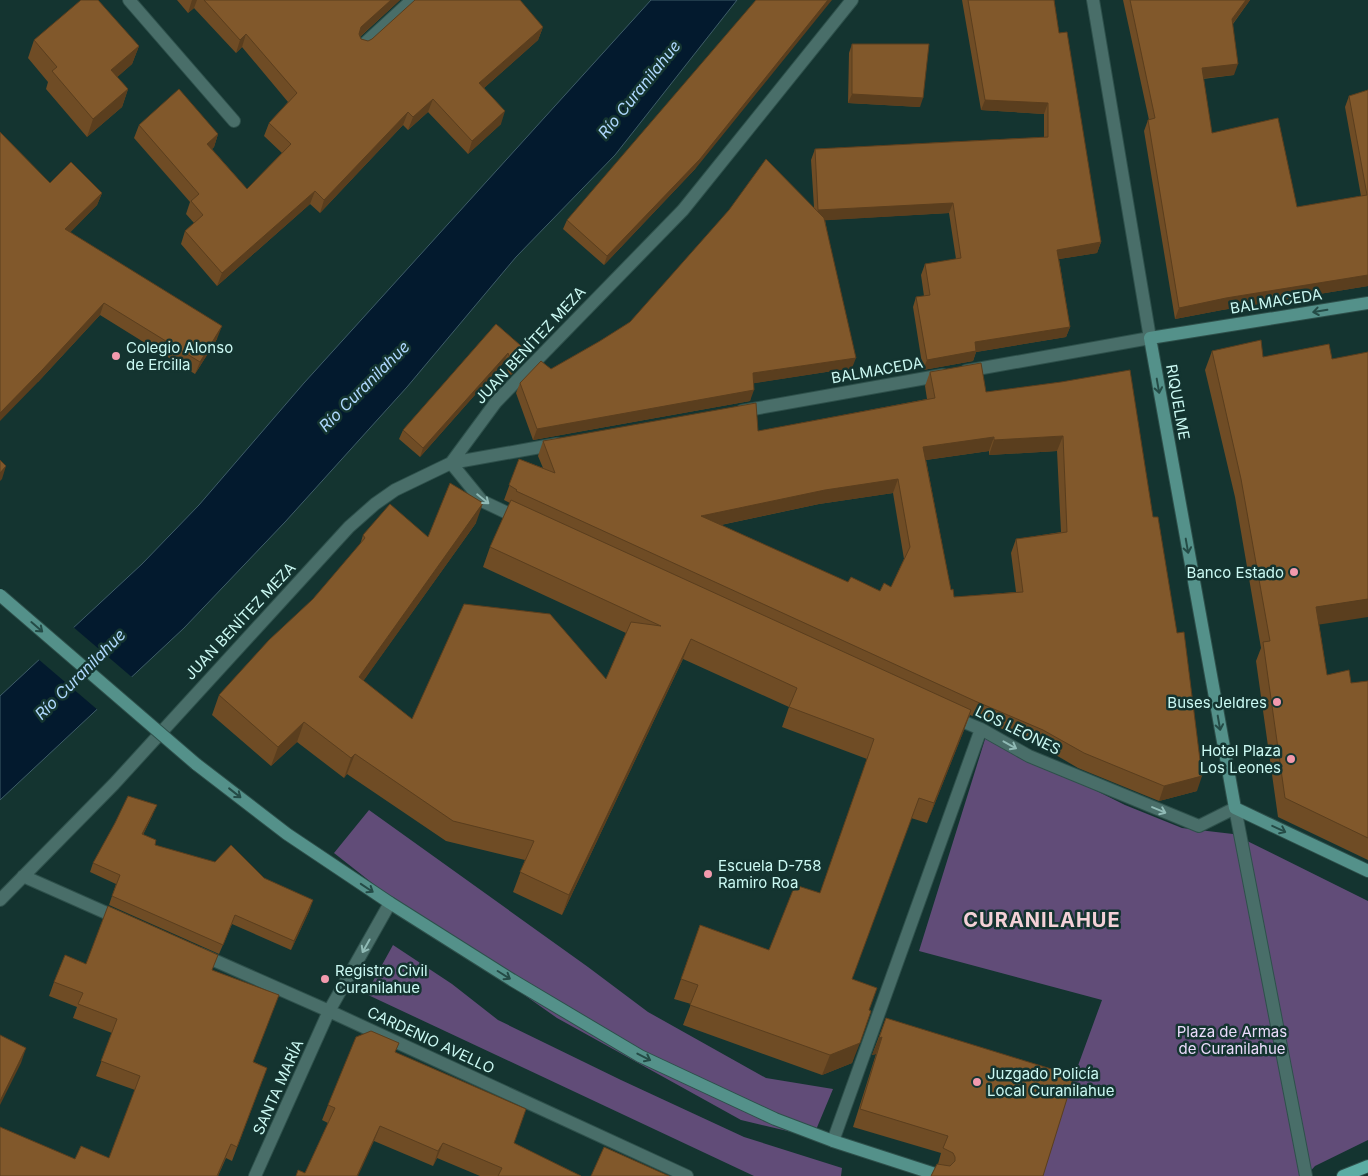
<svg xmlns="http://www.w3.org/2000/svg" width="1368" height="1176" viewBox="0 0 1368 1176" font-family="Inter,sans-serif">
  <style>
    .green { fill: #614c78 }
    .water { fill: #031a2e; stroke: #3f5d69 }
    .pier { fill: #143430 }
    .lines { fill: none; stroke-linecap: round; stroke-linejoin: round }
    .street-casing { stroke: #2e504b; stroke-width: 14 }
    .secondary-casing { stroke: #2e504b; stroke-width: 14 }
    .primary-casing { stroke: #2e504b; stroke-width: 14 }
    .street { stroke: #496e69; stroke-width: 12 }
    .secondary { stroke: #54918a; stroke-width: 12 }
    .primary { stroke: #5cada4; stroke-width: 12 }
    .secondary-bridge-casing { stroke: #2e504b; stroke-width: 14; stroke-linecap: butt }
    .secondary-bridge { stroke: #54918a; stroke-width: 12 }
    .wall { fill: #6f4c25; fill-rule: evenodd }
    .shaded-wall { fill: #5a3e1e }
    .building { fill: #81582b; stroke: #5a3e1e; fill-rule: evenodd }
    .oneway { stroke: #244b46 }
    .oneway2 { stroke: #90bab5 }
    .poi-dot { fill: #f29aad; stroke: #143430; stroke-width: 2 }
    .labels { text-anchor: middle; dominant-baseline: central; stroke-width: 5; stroke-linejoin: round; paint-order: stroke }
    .street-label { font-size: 15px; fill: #cbf9f3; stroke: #143430 }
    .poi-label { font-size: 15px; fill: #cbf9f3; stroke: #143430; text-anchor: start }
    .park-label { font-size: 15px; fill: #eadbfb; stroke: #143430 }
    .water-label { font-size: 16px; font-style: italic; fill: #afd8fd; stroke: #143430 }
    .district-label { font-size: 20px; font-weight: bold; letter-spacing: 1px; fill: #f4d1d7; stroke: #143430 }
  </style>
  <rect width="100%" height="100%" fill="#143430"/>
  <!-- green -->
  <path class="green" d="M986,736L1125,805L1182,828L1233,834L1368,901V1140L1315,1166L1306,1176H1042L1068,1093L1102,1000L919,951Z
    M369,810L588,967L648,1012L766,1078L833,1089L813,1137L741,1120L557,1018L428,927L334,853Z
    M393,945L452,984L498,1020L621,1080L744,1137L842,1168L841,1176H754L366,994Z"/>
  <!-- water -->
  <path class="water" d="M651,0H737L615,155L516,257L407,387L285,522L184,628L0,800V696L142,564L199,505L304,383Z"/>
  <!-- pier -->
  <path class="pier" d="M72,626L134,679L99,711L37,658Z"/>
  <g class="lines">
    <!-- street casing -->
    <g class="street-casing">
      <path id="street" d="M129,0L234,121
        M362,46L412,0
        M966,371L1150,338L1093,0
        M742,411L943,375
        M451,463L482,501L520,519
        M451,463L557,444
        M952,717L981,729L1029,756L1199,826L1235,808L1306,1176
        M23,876L120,919
        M0,900L114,784L349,527L375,504L395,490L451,463L496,402L683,210L852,0
        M200,954L329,1011L687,1176
        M833,1141L981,729
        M255,1176L329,1011L390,903"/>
    </g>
    <!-- secondary casing -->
    <g class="secondary-casing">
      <path id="secondary" d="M1368,303L1150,338L1235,808L1368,871
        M196,764L287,834L390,903L512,980L640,1056L775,1119L833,1141L941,1176"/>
    </g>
    <!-- primary casing -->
    <g class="primary-casing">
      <path id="primary" d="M1343,1176L1368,1166"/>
    </g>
    <!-- street -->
    <use href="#street" class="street"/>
    <!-- secondary -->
    <use href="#secondary" class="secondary"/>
    <!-- primary -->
    <use href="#primary" class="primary"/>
    <!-- secondary-bridge casing -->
    <g class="secondary-bridge-casing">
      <path id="secondary-bridge" d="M0,595L196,764"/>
    </g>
    <!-- secondary-bridge -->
    <use href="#secondary-bridge" class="secondary-bridge"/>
  </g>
  <!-- wall -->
  <path class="wall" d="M177,0H400L360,37L361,39L368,41L543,27L538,40L484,88L501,124L468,154L428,112L408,130L403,125L320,213L310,204L217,286L181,244L185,231L194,223L186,214L190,202L134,138L139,125L218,134L214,147L212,149L247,189L282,153L264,136L269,123L288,102L242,47L236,53L194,8L188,13Z
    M962,0H1054L1059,33L1101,242L1097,253L1059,259L1070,327L1066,337L976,352L973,361L923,370L913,307L916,297L924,296L921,275L925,264L956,259L949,213L825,220L852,368L754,383L750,401L533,440L516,393L520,383L551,369L600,341L814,207L811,160L815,149L1044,137V114L981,110Z
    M1123,0H1250L1233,24L1234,75L1203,79L1212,133L1297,207L1361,196L1345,107L1349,96L1368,90V286L1222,310L1175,319L1144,131L1148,120H1149Z
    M34,40L139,46L132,64L117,77L128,89L122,107L87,137L46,89L48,82L28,58Z
    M852,44L920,107L848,103L849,53Z
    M696,168L604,265L563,229L567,220Z
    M50,183L102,193L97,205L70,232L217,339L195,374L100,315L38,382Z
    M496,324L528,352L525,361L510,376L504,362L420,457L399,439L403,430Z
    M1212,351L1263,357L1319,624L1327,675L1351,683L1368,681V860L1278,817L1256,661L1261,648L1235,497L1205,370Z
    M930,372L986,392L1061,382L1197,791L1159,801L1078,768L1037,744L970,715L927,823L911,818L852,979L869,1010L852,1063L822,1075L683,1025L691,1004L674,999L700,925L769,950L820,893L867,759L782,727L789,707L683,659L562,915L513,892L525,860L446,841L347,774L344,778L297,742L271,766L212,715L219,695L313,599L360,545L363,535L428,537L476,523L363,681L412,719L606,679L626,633L483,567L490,547L510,503L504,500L519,459L543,468L538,456L543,441L758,431L927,399L925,386ZM989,451V455L1057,451L1061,532L1016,539L1011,553L1016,592L954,597L951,590L926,460ZM893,493L904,559L891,587L880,591L848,582L721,525L819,504Z
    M153,814L143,835L155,845L264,878L310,909L291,950L232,924L219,954L109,905L116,884L90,872L93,863Z
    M86,964L213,970L254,1062L267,1068L232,1161L226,1158L218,1176H0L75,1159L109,1158L135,1090L96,1076L112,1033L73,1018L77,1007L49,996L54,982Z
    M886,1018L1043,1176H931L938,1164L941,1153L853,1127L876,1054L872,1055Z
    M399,1043L395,1053L514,1143L581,1176H480L437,1158L433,1166L374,1141L305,1173L328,1123L322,1120L328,1105Z"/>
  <!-- shaded-wall -->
  <path class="shaded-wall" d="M192,0H197L194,8L188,13Z
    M391,0H400L356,40L361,27Z
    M828,0H832L696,168L604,265L607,256Z
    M1246,0H1250L1228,30L1232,19Z
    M543,27L538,40L475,96L479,83Z
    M246,34L242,47L236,53L240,40Z
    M139,46L132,64L105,88L111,70Z
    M1238,64L1234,75L1197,79L1202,68Z
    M128,89L122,107L87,137L93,119Z
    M852,94L923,98L920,107L848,103Z
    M433,99L428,112L408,130L413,117Z
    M985,100L1048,103L1044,114L981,110Z
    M505,111L501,124L468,154L472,141Z
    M408,112L403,125L320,213L324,200Z
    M218,134L214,147L202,157L207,144Z
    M315,191L310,204L217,286L222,273Z
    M102,193L97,205L61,242L65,229Z
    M953,203L949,213L814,221L818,210Z
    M1101,242L1097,253L1053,260L1057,250Z
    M1368,275V286L1222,310L1175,319L1179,308L1226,298Z
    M104,303L100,315L38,382L0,421V413Z
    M222,326L217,339L195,374L200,362Z
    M1070,327L1066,337L976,352L973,361L923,370L927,360L975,342Z
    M528,352L525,361L510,376L513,367Z
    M508,353L504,362L420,457L423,448Z
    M856,358L852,368L749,384L753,373Z
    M754,390L750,401L533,440L537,429Z
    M1063,436L1057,451L989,455L994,440Z
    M994,437L989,451L918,461L923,447Z
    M6,466L2,479L0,481V473Z
    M898,479L893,493L819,504L696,530L701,516L825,490Z
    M483,503L476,523L352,697L359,677Z
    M1368,599V617L1310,626L1316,607Z
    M691,639L683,659L562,915L569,895Z
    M971,710L964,730L927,823L934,803Z
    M304,722L297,742L271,766L278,747Z
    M355,754L347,774L344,778L351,758Z
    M1202,776L1197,791L1159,801L1164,786Z
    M157,805L153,814L139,843L142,834Z
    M313,900L310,909L291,950L294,941Z
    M882,1037L876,1054L872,1055L879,1038Z
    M860,1043L852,1063L822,1075L830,1055Z
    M26,1048L21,1063L0,1105V1101Z
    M380,1126L374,1141L358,1176H357Z
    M443,1143L437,1158L433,1166L438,1151Z
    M231,1144L218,1176H217Z"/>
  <!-- building -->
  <path class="building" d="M81,0H98L139,46L111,70L128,89L93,119L52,71L57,67L34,40Z
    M204,0H391L361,27L359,34L361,39L368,41L372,39L415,0H520L543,27L479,83L505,111L472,141L433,99L413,117L408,112L324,200L315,191L222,273L185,231L203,215L191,201L199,194L139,125L179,89L218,134L207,144L247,189L291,144L269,123L297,93L246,34L240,40Z
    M756,0H828L700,159L607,256L567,220Z
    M968,0H1054L1059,33L1067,32L1101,242L1057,250L1070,327L975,342L976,351L927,360L916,297L930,295L925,264L961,258L953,203L818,210L815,149L1048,137V103L985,100Z
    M1130,0H1246L1232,19L1238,64L1202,68L1212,133L1278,118L1297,207L1367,195L1349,96L1368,90V275L1226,298L1179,308L1148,120L1155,118Z
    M852,44H929L923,98L852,94Z
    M0,132L50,183L71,162L102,193L65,229L222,326L200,362L104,303L43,369L0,413Z
    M766,159L824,218L856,358L753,373L754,390L537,429L520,383L541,361L551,369L600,341L630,322L729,210Z
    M496,324L528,352L513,367L508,353L423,448L403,430Z
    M1261,340L1263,357L1329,344L1332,359L1368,352V599L1316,607L1327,675L1349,670L1351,683L1368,681V838L1285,798L1263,642L1270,641L1241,479L1212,351Z
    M981,363L986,392L1061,382L1130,370L1153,517H1158L1177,633L1184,632L1202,776L1164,786L1084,753L1043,730L975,701L516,491L517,490L509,485L519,459L555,473L543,441L756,403L758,431L935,398L930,372ZM1063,436L1067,532L1016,539L1023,592L954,597L953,589L951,590L923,447L994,437V440ZM898,479L910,547L891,587L884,583L880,591L851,577L848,582L701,516L825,490Z
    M0,460L6,466L0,473Z
    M450,483L483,503L359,677L412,719L464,604L550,614L606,679L631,622L661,626L490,547L511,500L971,710L934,803L919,798L852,979L877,988L869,1010L871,1011L860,1043L830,1055L690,1005L698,985L681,979L700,925L769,950L795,885L820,893L874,739L789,707L797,688L691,639L569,895L520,872L534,841L453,821L355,754L351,758L304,722L278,747L219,695L269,640L313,599L365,538L363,535L390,504L428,537Z
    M128,796L157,805L142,834L156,840L155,845L215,862L231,845L264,878L313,900L294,941L235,915L223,945L112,896L120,875L93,863L115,823Z
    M108,906L218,955L212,970L279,995L253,1062L267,1068L237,1147L231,1144L217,1176H0V1127L75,1159L81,1146L109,1158L140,1076L101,1061L117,1019L78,1004L83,993L54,982L65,955L86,964Z
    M886,1018L1074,1076L1043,1176H931L937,1164L950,1166L955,1161V1157L953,1153L943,1148L948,1136L860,1109L882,1037L879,1038Z
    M371,1031L399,1043L395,1052L526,1109L514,1143L581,1176H498L502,1168L443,1143L438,1151L380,1126L357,1176H296L298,1170L305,1173L335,1108L328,1105L356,1037Z
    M0,1035L26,1048L0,1101Z
    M604,1147L669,1176H591Z"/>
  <!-- one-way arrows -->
  <defs><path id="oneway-shaft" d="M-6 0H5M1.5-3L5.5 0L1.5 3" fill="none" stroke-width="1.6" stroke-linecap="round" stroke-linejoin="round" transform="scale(1.25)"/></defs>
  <g class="oneway">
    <use href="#oneway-shaft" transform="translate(1320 311) rotate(171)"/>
    <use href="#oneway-shaft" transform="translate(1158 386) rotate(80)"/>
    <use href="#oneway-shaft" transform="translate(1187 546) rotate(80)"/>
    <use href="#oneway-shaft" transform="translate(37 627) rotate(41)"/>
    <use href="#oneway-shaft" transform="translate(1219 723) rotate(80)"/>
    <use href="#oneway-shaft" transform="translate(235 793) rotate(38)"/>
    <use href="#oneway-shaft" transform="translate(1279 829) rotate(25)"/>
    <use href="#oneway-shaft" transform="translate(367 888) rotate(34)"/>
    <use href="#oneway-shaft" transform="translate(504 975) rotate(32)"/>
    <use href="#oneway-shaft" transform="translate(644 1057) rotate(27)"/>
  </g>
  <g class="oneway2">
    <use href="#oneway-shaft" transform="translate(483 499) rotate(39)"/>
    <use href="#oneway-shaft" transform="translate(1010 745) rotate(29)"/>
    <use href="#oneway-shaft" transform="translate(1159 810) rotate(23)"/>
    <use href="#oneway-shaft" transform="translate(366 946) rotate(119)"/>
  </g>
  <!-- markers -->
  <g class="poi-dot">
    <circle cx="116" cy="356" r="5"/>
    <circle cx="1294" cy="572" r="5"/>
    <circle cx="1277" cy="702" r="5"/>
    <circle cx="1291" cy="759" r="5"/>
    <circle cx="708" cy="874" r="5"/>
    <circle cx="325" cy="979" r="5"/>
    <circle cx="977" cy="1082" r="5"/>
  </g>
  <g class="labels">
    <!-- street labels -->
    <g class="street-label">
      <text transform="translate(1276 301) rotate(-9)">BALMACEDA</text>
      <text transform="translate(530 345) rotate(-47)">JUAN BENÍTEZ MEZA</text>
      <text transform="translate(877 370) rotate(-10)">BALMACEDA</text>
      <text transform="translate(1178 402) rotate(80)">RIQUELME</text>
      <text transform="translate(240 621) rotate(-47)">JUAN BENÍTEZ MEZA</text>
      <text transform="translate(1018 730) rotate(26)">LOS LEONES</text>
      <text transform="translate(431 1040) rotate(25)">CARDENIO AVELLO</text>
      <text transform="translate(278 1087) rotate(-66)">SANTA MARÍA</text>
    </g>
    <!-- poi labels -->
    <g class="poi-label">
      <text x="126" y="347">Colegio Alonso<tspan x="126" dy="17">de Ercilla</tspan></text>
      <text x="1284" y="572" text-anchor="end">Banco Estado</text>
      <text x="1267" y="702" text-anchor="end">Buses Jeldres</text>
      <text x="1281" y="750" text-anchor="end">Hotel Plaza<tspan x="1281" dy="17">Los Leones</tspan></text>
      <text x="718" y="865">Escuela D-758<tspan x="718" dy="17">Ramiro Roa</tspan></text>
      <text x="335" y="970">Registro Civil<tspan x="335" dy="17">Curanilahue</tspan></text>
      <text x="987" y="1073">Juzgado Policía<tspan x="987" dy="17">Local Curanilahue</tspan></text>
    </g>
    <!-- park labels -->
    <g class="park-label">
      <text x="1232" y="1031">Plaza de Armas<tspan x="1232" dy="17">de Curanilahue</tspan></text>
    </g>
    <!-- water labels -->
    <g class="water-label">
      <text transform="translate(639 89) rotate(-51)">Río Curanilahue</text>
      <text transform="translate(364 386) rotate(-45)">Río Curanilahue</text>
      <text transform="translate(80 674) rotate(-45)">Río Curanilahue</text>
    </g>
    <!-- district labels -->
    <g class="district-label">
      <text x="1042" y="920">CURANILAHUE</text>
    </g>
  </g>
</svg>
